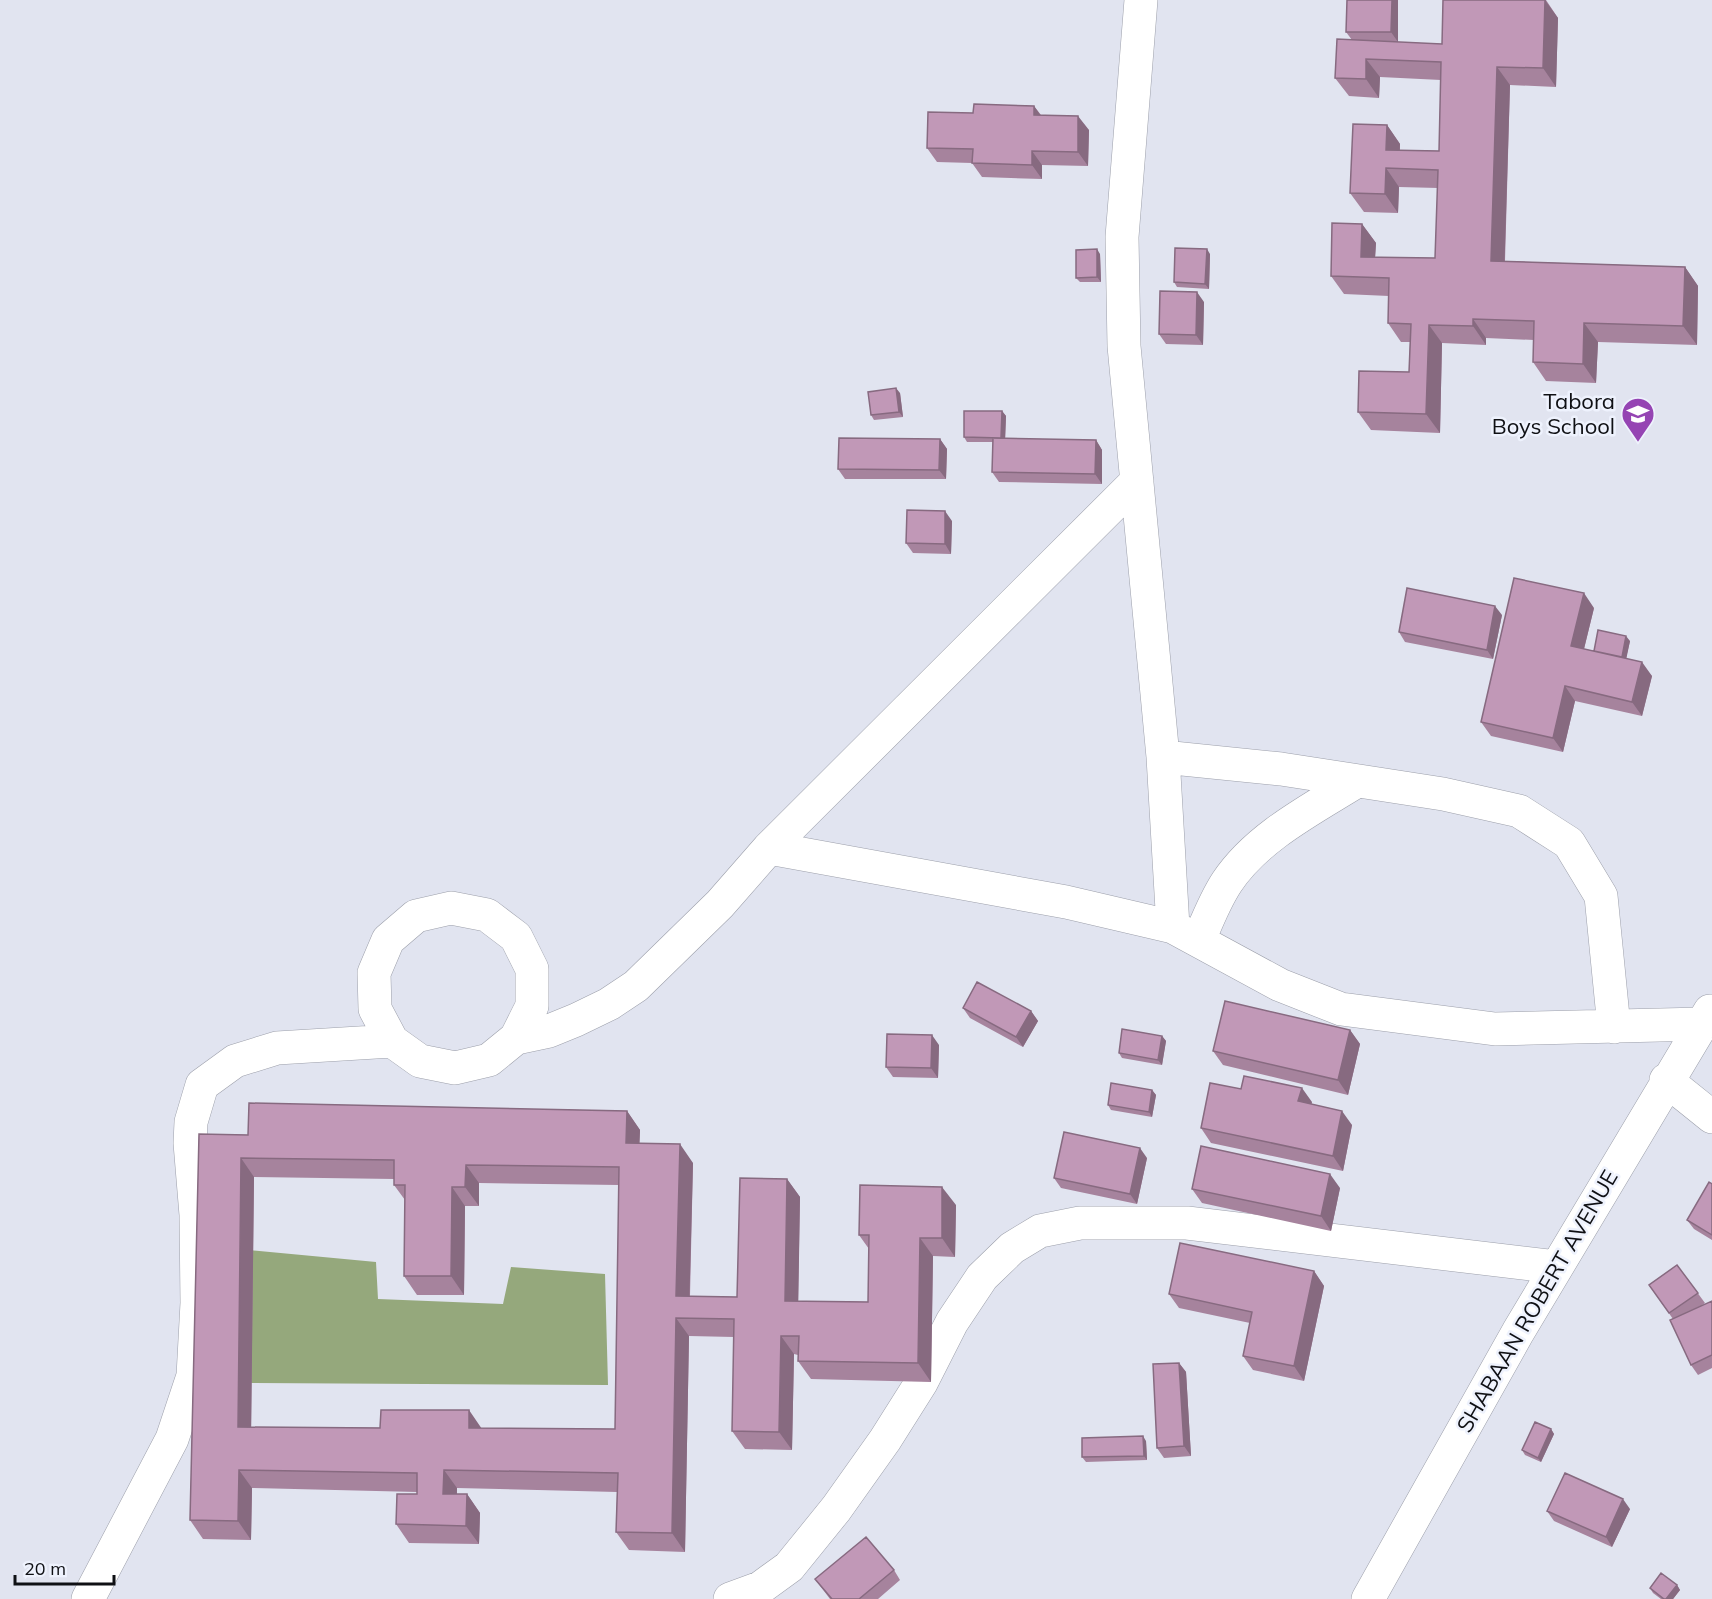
<svg xmlns="http://www.w3.org/2000/svg" width="1712" height="1599" viewBox="0 0 1712 1599" font-family="Mulish,sans-serif">
  <style>
    .forest { fill: #95a87c }
    .lines { fill: none; stroke-linecap: round; stroke-linejoin: round }
    .minor-casing { stroke: #9c9faa; stroke-width: 34 }
    .minor { stroke: #fff; stroke-width: 33 }
    .wall { fill: #a6839d; fill-rule: evenodd }
    .shaded-wall { fill: #876a80 }
    .building { fill: #c198b7; stroke: #876a80; stroke-width: 1.5; fill-rule: evenodd }
    .labels { text-anchor: middle; dominant-baseline: central; stroke-width: 5; stroke-linejoin: round; paint-order: stroke }
    .poi-label { font-size: 22px; fill: #0f1014; stroke: #eef2fd; text-anchor: end }
    .street-label { font-size: 22px; fill: #0f1014; stroke: #eef2fd }
  </style>
  <rect width="100%" height="100%" fill="#e1e4f0"/>
  <!-- forest -->
  <path class="forest" d="M249,1250L376,1262L378,1299L503,1304L511,1267L605,1274L608,1385L249,1383Z"/>
  <g class="lines">
    <!-- minor casing -->
    <g class="minor-casing">
      <path id="minor" d="M1141,0L1122,237L1124,346L1163,757L1173,927
        M1163,757L1281,769L1443,794L1519,811L1569,843L1601,896L1614,1027
        M769,848L1066,902L1173,927L1280,985L1341,1009L1495,1029L1702,1024
        M1199,940C1207,921 1215,900 1227,882C1257,837 1312,809 1357,781
        M516,1038L532,1006V969L516,937L487,915L451,908L416,916L388,940L374,973L375,1009L392,1041L420,1061L455,1068L489,1060L516,1038L549,1031L576,1020L609,1004L636,986L720,904L769,848L1137,481
        M1666,1080L1712,1117
        M88,1599L172,1439L193,1376L197,1303L196,1215L190,1143L191,1122L202,1085L235,1061L277,1048L392,1041
        M730,1599L760,1588L789,1567L836,1509L885,1440L921,1383L952,1322L982,1277L1012,1248L1040,1231L1080,1223H1187L1556,1267
        M1368,1599L1518,1332L1710,1011"/>
    </g>
    <!-- minor -->
    <use href="#minor" class="minor"/>
  </g>
  <!-- wall -->
  <path class="wall" d="M1398,0V42L1442,44L1443,0H1427H1546L1558,18L1556,87L1510,85L1505,261L1685,267L1698,286L1697,345L1598,342L1596,383L1546,381L1533,362L1534,340L1486,338V345L1442,343L1440,433L1371,430L1358,412L1409,372L1410,342H1401L1388,323L1389,296L1344,294L1331,276L1362,224L1376,243L1375,257L1435,258L1438,188L1399,187L1398,213L1364,212L1350,193L1387,125L1400,144V150L1439,151L1441,80L1380,77L1379,98L1349,96L1335,78L1352,40L1346,32Z
    M1034,106L1041,115L1089,130L1088,166L1042,165V179L982,177L972,163L937,162L927,148L973,113Z
    M1100,254L1101,282H1080L1076,278Z
    M1210,254L1209,289L1177,287L1174,282Z
    M1204,302L1203,345L1166,344L1159,334Z
    M900,393L903,417L874,420L871,415Z
    M1002,411L1006,416L1005,439L1096,440L1102,450V484L999,482L992,472L993,442H967L964,437Z
    M940,439L947,449L946,479H845L838,469Z
    M952,521L951,554L913,553L906,543Z
    M1594,608L1584,649L1594,651L1630,641L1626,658L1652,676L1642,716L1575,701L1563,752L1491,736L1481,722Z
    M1502,615L1493,659L1405,642L1399,632Z
    M963,1008L1031,1011L1038,1021L1023,1047L970,1018Z
    M1350,1030L1360,1044L1348,1095L1223,1065L1213,1051Z
    M1162,1036L1166,1041L1162,1065L1122,1058L1119,1053Z
    M939,1045L938,1078L893,1077L886,1067Z
    M1152,1090L1156,1095L1152,1117L1111,1110L1108,1105Z
    M1312,1102L1311,1104L1352,1125L1343,1171L1211,1143L1201,1128Z
    M627,1111L640,1130L639,1143L693,1163L690,1296L737,1297L787,1179L800,1197L798,1301L868,1302L869,1249L859,1235L956,1205L955,1257L933,1256L931,1382L811,1379L798,1361V1355L794,1354L792,1450L745,1449L732,1431L734,1337L689,1336L685,1552L629,1550L616,1532L617,1492L457,1488V1494H467L480,1513L479,1544L409,1543L396,1524L417,1494V1492L252,1488L251,1540L203,1539L190,1520L199,1134L248,1135ZM254,1177L394,1179V1185L405,1200L404,1276L417,1295H464L465,1206H479V1183L619,1185L615,1429L251,1427Z
    M1147,1158L1137,1204L1061,1188L1054,1178Z
    M1712,1184V1240L1694,1229L1687,1220Z
    M1340,1188L1331,1231L1202,1203L1192,1189Z
    M1677,1265L1705,1303L1701,1306L1712,1301V1368L1698,1375L1691,1365L1673,1319L1649,1285Z
    M1314,1271L1324,1286L1304,1381L1253,1370L1243,1356L1250,1323L1179,1308L1169,1294Z
    M1179,1363L1186,1372L1191,1456L1164,1458L1157,1448Z
    M1551,1429L1554,1434L1541,1462L1525,1455L1522,1450Z
    M1146,1441L1147,1460L1086,1462L1082,1457Z
    M1630,1509L1612,1547L1554,1521L1547,1511Z
    M894,1570L900,1580L878,1599H830L815,1579Z
    M1677,1585L1680,1590L1673,1599H1661L1653,1593L1650,1588Z"/>
  <!-- shaded-wall -->
  <path class="shaded-wall" d="M1392,0H1398V42L1391,32Z
    M1545,0L1558,18L1556,87L1543,68Z
    M1366,59L1380,77L1379,98L1366,79Z
    M1497,67L1510,85L1504,280L1491,261Z
    M1034,106L1044,120L1034,115Z
    M1078,116L1089,130L1088,166L1078,152Z
    M1387,125L1400,144L1399,168L1386,150Z
    M1032,151L1042,165V179L1032,165Z
    M1386,168L1399,187L1398,213L1385,194Z
    M1362,224L1376,243L1374,276L1361,257Z
    M1097,249L1100,254L1101,282L1097,277Z
    M1207,249L1210,254L1209,289L1205,284Z
    M1685,267L1698,286L1697,345L1683,326Z
    M1197,292L1204,302L1203,345L1196,335Z
    M1473,319L1486,338V345L1473,326Z
    M1584,323L1598,342L1596,383L1583,364Z
    M1429,325L1442,343L1440,433L1426,414Z
    M896,388L900,393L903,417L899,412Z
    M1002,411L1006,416L1005,442L1001,438Z
    M940,439L947,449L946,479L939,470Z
    M1096,440L1102,450V484L1095,474Z
    M945,511L952,521L951,554L945,544Z
    M1584,593L1594,608L1581,661L1571,646Z
    M1495,606L1502,615L1493,659L1487,650Z
    M1626,636L1630,641L1625,665L1621,660Z
    M1642,662L1652,676L1642,716L1632,702Z
    M1565,686L1575,701L1563,752L1553,738Z
    M1031,1011L1038,1021L1023,1047L1016,1037Z
    M1350,1030L1360,1044L1348,1095L1338,1080Z
    M932,1035L939,1045L938,1078L931,1068Z
    M1162,1036L1166,1041L1162,1065L1158,1060Z
    M1302,1088L1312,1102L1308,1116L1298,1101Z
    M1152,1090L1156,1095L1152,1117L1149,1112Z
    M627,1111L640,1130L639,1162L626,1143Z
    M1342,1111L1352,1125L1343,1171L1333,1156Z
    M680,1144L693,1163L689,1315L676,1296Z
    M1140,1148L1147,1158L1137,1204L1130,1194Z
    M241,1158L254,1177L251,1445L238,1427Z
    M466,1165L479,1183V1206L465,1187Z
    M1330,1174L1340,1188L1331,1231L1321,1216Z
    M787,1179L800,1197L798,1319L785,1301Z
    M452,1187L465,1206L464,1295L451,1276Z
    M942,1187L956,1205L955,1257L942,1238Z
    M920,1238L933,1256L931,1382L918,1363Z
    M1314,1271L1324,1286L1304,1381L1294,1366Z
    M676,1318L689,1336L685,1552L672,1533Z
    M781,1336L794,1354L792,1450L779,1432Z
    M1179,1363L1186,1372L1191,1456L1184,1446Z
    M469,1410L482,1429L469,1428Z
    M1551,1429L1554,1434L1541,1462L1538,1458Z
    M1143,1436L1146,1441L1147,1460L1144,1456Z
    M239,1470L252,1488L251,1540L238,1521Z
    M444,1470L457,1488L456,1513L443,1494Z
    M467,1494L480,1513L479,1544L466,1526Z
    M1623,1499L1630,1509L1612,1547L1606,1537Z
    M1677,1585L1680,1590L1673,1599H1666Z"/>
  <!-- building -->
  <path class="building" d="M1347,0H1392L1391,32H1346Z
    M1443,0H1545L1543,68L1497,67L1491,261L1685,267L1683,326L1584,323L1583,364L1533,362L1534,321L1473,319V326L1429,325L1426,414L1358,412L1359,371L1409,372L1411,324L1388,323L1389,278L1331,276L1332,223L1362,224L1361,257L1435,258L1438,170L1386,168L1385,194L1350,193L1353,124L1387,125L1386,150L1439,151L1441,62L1366,59V79L1335,78L1337,39L1442,44Z
    M974,104L1034,106V115L1078,116V152L1032,151V165L972,163L973,149L927,148L928,112L973,113Z
    M1175,248L1207,249L1205,284L1174,282Z
    M1097,249V277L1076,278V250Z
    M1160,291L1197,292L1196,335L1159,334Z
    M896,388L899,412L871,415L868,392Z
    M964,411H1002L1001,438L964,437Z
    M839,438L940,439L939,470L838,469Z
    M993,438L1096,440L1095,474L992,472Z
    M907,510L945,511V544L906,543Z
    M1514,578L1584,593L1571,646L1642,662L1632,702L1565,686L1553,738L1481,722Z
    M1407,588L1495,606L1487,650L1399,632Z
    M1598,630L1626,636L1622,657L1594,651Z
    M977,982L1031,1011L1016,1037L963,1008Z
    M1225,1001L1350,1030L1338,1080L1213,1051Z
    M1122,1029L1162,1036L1158,1060L1119,1053Z
    M887,1034L932,1035L931,1068L886,1067Z
    M1244,1076L1302,1088L1298,1101L1342,1111L1333,1156L1201,1128L1210,1083L1241,1089Z
    M1111,1083L1152,1090L1149,1112L1108,1105Z
    M249,1103L627,1111L626,1143L680,1144L676,1296L737,1297L740,1178L787,1179L785,1301L868,1302L869,1235H859L860,1185L942,1187V1238H920L918,1363L798,1361L799,1336H781L779,1432L732,1431L734,1319L676,1318L672,1533L616,1532L618,1473L444,1470L443,1494H467L466,1526L396,1524L397,1494H417V1473L239,1470L238,1521L190,1520L199,1134L248,1135ZM241,1158L394,1160V1185H405L404,1276H451L452,1187H465L466,1165L619,1167L615,1429L469,1428V1410H381L380,1428L238,1427Z
    M1064,1132L1140,1148L1130,1194L1054,1178Z
    M1201,1146L1330,1174L1321,1216L1192,1189Z
    M1709,1182L1712,1184V1235L1687,1220Z
    M1180,1243L1314,1271L1294,1366L1243,1356L1252,1312L1169,1294Z
    M1677,1265L1698,1293L1669,1313L1649,1285Z
    M1712,1301V1355L1691,1365L1670,1320Z
    M1179,1363L1184,1446L1157,1448L1153,1364Z
    M1535,1422L1551,1429L1538,1458L1522,1450Z
    M1143,1436L1144,1456L1082,1457V1438Z
    M1565,1473L1623,1499L1606,1537L1547,1511Z
    M866,1537L894,1570L859,1599H832L815,1579Z
    M1661,1573L1677,1585L1666,1599H1664L1650,1588Z"/>
  <!-- icons -->
  <defs>
    <g id="school-pin" transform="scale(1.725)"><path d="M0 17L-7.5 6A9.5 9.5 0 1 1 7.5 6Z" fill="#9544b3" stroke="#eef2fd"/><path d="M0-5L7-2L0 1L-7-2ZM-4 1L0 2.5L4 1V4Q0 6-4 4Z" fill="#fff"/></g>
  </defs>
  <g fill-rule="evenodd">
    <use href="#school-pin" x="1638" y="414"/>
  </g>
  <g class="labels">
    <!-- poi labels -->
    <g class="poi-label">
      <text x="1615" y="401">Tabora<tspan x="1615" dy="25">Boys School</tspan></text>
    </g>
    <!-- street labels -->
    <g class="street-label">
      <text transform="translate(1537 1301) rotate(-60)">SHABAAN ROBERT AVENUE</text>
    </g>
  </g>
  <!-- scale -->
  <path d="M15 1575v9h99v-9" fill="none" stroke="#0f1014" stroke-width="3"/>
  <text x="24" y="1575" font-size="18" fill="#0f1014" stroke="#eef2fd" stroke-width="4.5" paint-order="stroke">20 m</text>
</svg>
